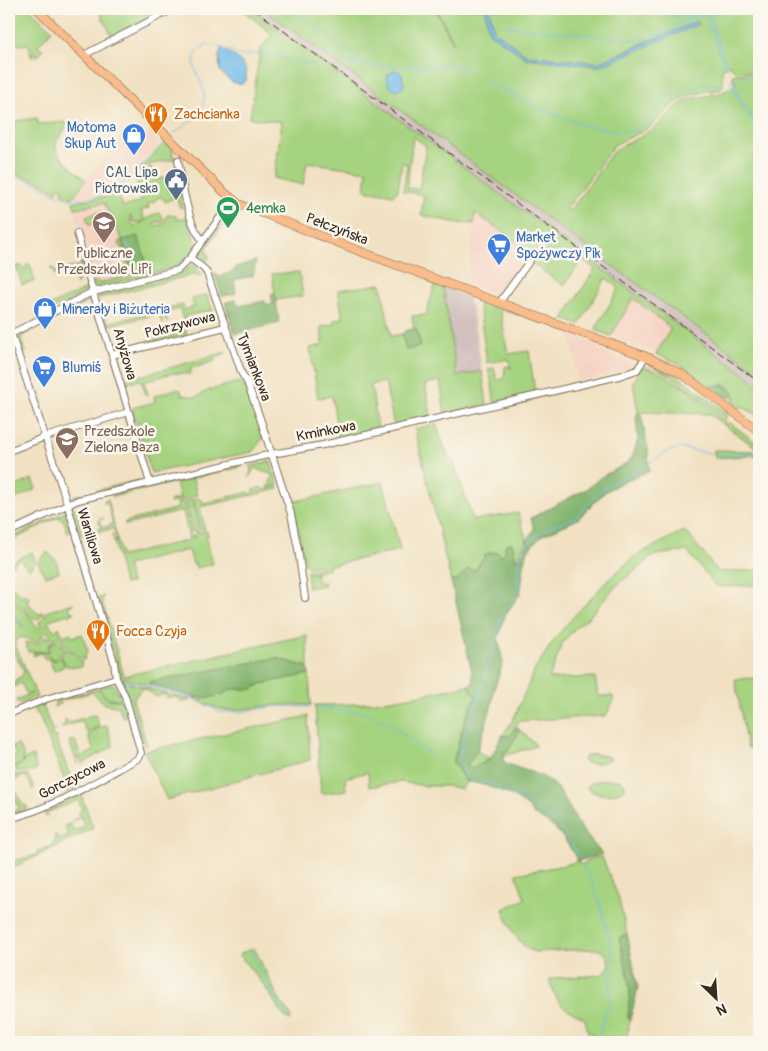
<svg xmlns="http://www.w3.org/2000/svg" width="768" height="1051" viewBox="0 0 768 1051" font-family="Pangolin,sans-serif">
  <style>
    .built { fill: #f5d3c2 }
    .industrial { fill: #d1c0bd }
    .green { fill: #a6d380; stroke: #707e4f; fill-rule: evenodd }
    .forest { fill: #84b56e; stroke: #607046 }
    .water { fill: #72bbea; stroke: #567284 }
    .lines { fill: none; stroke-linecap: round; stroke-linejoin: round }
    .stream { stroke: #72bbea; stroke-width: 1 }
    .minor-casing { stroke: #7b6a57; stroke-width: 8 }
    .major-casing { stroke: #7b6a57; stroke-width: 9 }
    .minor { stroke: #fff; stroke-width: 6 }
    .major { stroke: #f9bc8a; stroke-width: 8 }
    .rail { stroke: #3b2a1e; stroke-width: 1; stroke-dasharray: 8 4; stroke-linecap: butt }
    .labels { text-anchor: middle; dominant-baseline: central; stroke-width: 5; stroke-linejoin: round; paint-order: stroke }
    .food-label { font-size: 14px; fill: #c56008; stroke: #fbf7ec; text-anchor: start }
    .shop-label { font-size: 14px; fill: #366cbe; stroke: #fbf7ec; text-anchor: start }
    .service-label { font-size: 14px; fill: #4e5e75; stroke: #fbf7ec; text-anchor: end }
    .leisure-label { font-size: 14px; fill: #27864d; stroke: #fbf7ec; text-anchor: start }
    .street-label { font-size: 14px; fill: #3b2a1e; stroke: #fbf7ec }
    .education-label { font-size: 14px; fill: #785e54; stroke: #fbf7ec }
  </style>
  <rect width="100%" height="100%" fill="#fbf7ec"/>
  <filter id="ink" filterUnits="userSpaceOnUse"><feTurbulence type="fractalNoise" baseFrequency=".02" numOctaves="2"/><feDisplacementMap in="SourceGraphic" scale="10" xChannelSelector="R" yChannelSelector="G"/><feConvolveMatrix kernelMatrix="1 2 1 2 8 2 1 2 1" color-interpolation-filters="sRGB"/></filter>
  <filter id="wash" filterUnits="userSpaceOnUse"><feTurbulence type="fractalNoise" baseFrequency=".0096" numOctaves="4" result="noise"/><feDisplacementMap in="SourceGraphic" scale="20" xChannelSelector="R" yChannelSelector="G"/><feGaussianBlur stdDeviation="1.12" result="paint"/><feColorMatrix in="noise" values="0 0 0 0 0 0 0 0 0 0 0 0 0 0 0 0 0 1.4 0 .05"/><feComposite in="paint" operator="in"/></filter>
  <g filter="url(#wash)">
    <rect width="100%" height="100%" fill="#f1e1c2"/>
    <!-- built -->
    <path class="built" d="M152,130L159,137L155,141L159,144L129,175L128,177L105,194L72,198L124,132L140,144Z
      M104,203L122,239L133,275L99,283L95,281L75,208Z
      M475,213L533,253L502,293L497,295L467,285Z
      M633,298L671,328L657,353L611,336Z
      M570,334L591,342L603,352L630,362L629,369L578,382Z"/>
    <!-- industrial -->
    <path class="industrial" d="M250,9H263L593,252L759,372V385Z
      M443,287L469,297V304H471L482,371L457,377Z"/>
    <!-- green -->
    <path class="green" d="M11,9H30L52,30L38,45L43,50L37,57L36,52L33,53V57H31L29,44L19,45L17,40L14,41L16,45L12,46V52H15L12,54L13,58L16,59H11L9,40V10Z
      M109,9H165L112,36L100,13Z
      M241,9H250L759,385V415L733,403L735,398L733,393L725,385L710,386L678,363L656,354L671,328L633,298L611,336L595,330L619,288L606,278L579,325L563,319L595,269L582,259L564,286L532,263L555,240L547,232L546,233L547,236L533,253L475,213L474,224L457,223L421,215L424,195L403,191L407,164L402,163L398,190L394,195L365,190L367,171L307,162L303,185L274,178L282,122L250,118L260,50L272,34ZM413,136L426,146L419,189L407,188Z
      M263,9H435L454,45L455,44L436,9H485L489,32L526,58L600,66L698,24L650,40L599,63L527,55L494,31L489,9H759V70L737,72L729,65L722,69L723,87L721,89L694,94L675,103L649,128L614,145L568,207L565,208L570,211L611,154C621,144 635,141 647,133C660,126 667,114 679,105C694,95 707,98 723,92C728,90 730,87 736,85L732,75L759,72V372L593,252Z
      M37,118L38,124L66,122C66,132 59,135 56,143C52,154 79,174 86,180L72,198L62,194L63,189L59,187L56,192L37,181L9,172V122Z
      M166,141L174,151L172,152L175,159L147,165L133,177L132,176Z
      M151,167L154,180L178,175L183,207L180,208L176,197L165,202L163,198L159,197L154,202L148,204L149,208L141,211L144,217L142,222L135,223L132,220L131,216L129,217L134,227C144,223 150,214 160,213L164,219L162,222H155L154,224L157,226L165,223L167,215L176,216L177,220L186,217L196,243L191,251L192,252L178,267L96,288L93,283L95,281L99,283L132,275L131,268L126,265L121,245H119L118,242L122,240L104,203L75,208L73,202L105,197L115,190L124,207L142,201L136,179L146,169Z
      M101,211L104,219L107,218L110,226L103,229L101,226L95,229L93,224L89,225L86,217Z
      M223,225L206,249L209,258L204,264L196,258L197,255L209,239Z
      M81,261L82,262L84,272L76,274L79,282L76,285L73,272L55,276L53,269H50L53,268L54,272L62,270L61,267L63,266L64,270L81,265Z
      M30,264L35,281L22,285L16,266H22L24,269L27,268L26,265Z
      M192,264L197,267L201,276L196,274L99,298V294L102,293L176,275L185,271Z
      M299,272L303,296L276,300L272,274Z
      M381,284L391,336L402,334L406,350L421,346L416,328L414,329L412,316L426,315L435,284L443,287L457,376L482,371L487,404L445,414L440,381L425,384L431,417L394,426L385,382L371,385L378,429L343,437H338L332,396L318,398L310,348L323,345L321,327L334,324V320L343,318L338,290Z
      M90,287V290L53,309L49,303L51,305Z
      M207,295L214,314H210L208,311H206L186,316V320L183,321L180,309L166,312L167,323L163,309L183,305L184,310L194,307L192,299Z
      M89,298L92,300L23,335L21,340L26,353L20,350L17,339L21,334Z
      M478,298L488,302V304L490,303L520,314L519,315L500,309L508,354L529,351L535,393L494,402L492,383L488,369L494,368L497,380L504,379L505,367L509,366L511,369L509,359L487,363Z
      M160,310L163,324L159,314L108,326L104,313L108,323Z
      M184,322L187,335L116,353L112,340L115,339L117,344H114V347H117V345L118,349L184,332L183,327L181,328L179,323Z
      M227,352L215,358V361L190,369L191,374L172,373L144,382L148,395H146L141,380L126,383L125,380Z
      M649,362L678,376L727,412V418L671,376L646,363Z
      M643,367C668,371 705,405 726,420L724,424L726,425L729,422L759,445V455L715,458L714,450L755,451L758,449L709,414L638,412L633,381L637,377L636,374Z
      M238,382L246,387L264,437L252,452L151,473L132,408L155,402L154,396L176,389L181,390L182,395L197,397L204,392Z
      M436,424L448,457L453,460L473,520L518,513L527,541L521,550L518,560H516L512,543H508L505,552L501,556L494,552L486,554L475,570L468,569L458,579L451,581L415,429Z
      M270,461L278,484L268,488L273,475L254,468L249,478L251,471L250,466Z
      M239,465L241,467L112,497L113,494Z
      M32,479L36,489L13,500L9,490L11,489L10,487L16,484L17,486Z
      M193,479L197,495L170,503L169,501L180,498L176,483Z
      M139,480L141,482L74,498L73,496Z
      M383,482L400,550L327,566L328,570L309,574L316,573L317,582H324L325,585L308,588L307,571L322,567L321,565L309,567L305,564L292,502Z
      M278,486L279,489L200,507L205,529L201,530L193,499L198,498L199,500L202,499L203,503L249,492L250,494L254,493V489L258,490L259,487L266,490Z
      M108,499L121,556L189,540L188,536L192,535L194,539V534L207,531L208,536L206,537L213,564L196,568L195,564H193L189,550L184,551L127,565L131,583L124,584L112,533L115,542L117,541L114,529L81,535L73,509L86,505L78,513L84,532L101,528L99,520L104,518L99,520L101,527L106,526V528L109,527V525L113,524L108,503H104L103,501Z
      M192,499L199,531L193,532L186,501Z
      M184,501L191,533L188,534L183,511L125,525V522L178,508L177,503Z
      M65,512L71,531L67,532L64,521L58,517L9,542V539Z
      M683,531L688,534L718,572L759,570V585L720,587L715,585L687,551L655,555L617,585L588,618L575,628L562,644L549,679L595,677L598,696H613V700L606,716L519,721L510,736H502L513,720L536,667L556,637L575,615L607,581L635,556Z
      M32,552L36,562L29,569L19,559L9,568V563Z
      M47,552L56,560L59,572L45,576L38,562Z
      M9,583L21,596L25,594L29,598L27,602L38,614L43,612V615L38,619H33L26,610L9,597Z
      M104,596L102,600L124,676L307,635L308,667L276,658L150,682L151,685L121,678L98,598Z
      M9,600L26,612L30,619L45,634L36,642L22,637L14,641L37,697L19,704L16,700L32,693L27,695L21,683L9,689L15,683V680L22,676L24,671L9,643V612L24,629L25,628L9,609Z
      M73,603V605L69,606L71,612H75L69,616L68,614L52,619L48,623L55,631L59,627L61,634H64L57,641L40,626L39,622L45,616L46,612Z
      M70,633L73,637L82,634L87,649H88L84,660L60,642L64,636Z
      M47,636L53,640L45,651L28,652L25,642L36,644Z
      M54,641L64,648L59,656L55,660L52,659L46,652L48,649V652L50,649L49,647Z
      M66,649L82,661L81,667L66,666L61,656Z
      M39,652L46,653L53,661L61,658L64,664L63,667L54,671L48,658L45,659L41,653L34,656L33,653Z
      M309,674L311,705C296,705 282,704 268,706C232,710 227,716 193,697C205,699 221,697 231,689H252L261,684Z
      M759,678V747L747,748L735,679Z
      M121,681L191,700L181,702L178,697L167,698L166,694L156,697L146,689H141L133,700L147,745L144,746L128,695Z
      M114,684L121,700L108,698L98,688Z
      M468,685L476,697L466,717L453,762L466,782L462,789L447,786H426L400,782L369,787L368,772L345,778L346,790L321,794L315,705C367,706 417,697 468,685Z
      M97,689L108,699L122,701L126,716L122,717L119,707L105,704L92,692L60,701L61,704L53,707L56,705L54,701Z
      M46,704L43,706L52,730H55L51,732L54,737H58L56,739L74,786L77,787L66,793L65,788L67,785L64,779L38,713L36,714L33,709Z
      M94,715L96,716L99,726L87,733L82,721L61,728L65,725V719L69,722Z
      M308,716L310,760L167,800L144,751Z
      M107,725L113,746L82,764L79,757H77L78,765L69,741L72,740L75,741L81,757L94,751L88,735L98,728Z
      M520,730L534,743L536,746L504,756V752L508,751Z
      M18,744L23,754V761L10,770L9,759L17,756L12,747Z
      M477,751L490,759L472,769L467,765Z
      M593,754L606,756L611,759C603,763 591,766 583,761L584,757Z
      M33,756L37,769L29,772L17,771L16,767L22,764L25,759Z
      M13,774L28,775L34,787L33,790L26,776C21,776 16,780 12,783L22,804L24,806L26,805L28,809L11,814L9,813V810L11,809L13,812L19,809L9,786V776Z
      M608,779L621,781L624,783L625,789C615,796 597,797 587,788L590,783Z
      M81,794L93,828L9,870V862L37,855V851L52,846L53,842L56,841L54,836L57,835L59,840L69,836L65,826L70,823L74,831L85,826L81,817L72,821L80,817L79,812L82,810L78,800L47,813L48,816H45L44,813Z
      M602,857L618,896L627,934L619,938L628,975L630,991L628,1018L630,1020L626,1042H594L592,1032L588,1033L585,1019C562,1006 560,1009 550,983V979L556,978L601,975L609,967C609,956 605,950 594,949L535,952C519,948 508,924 503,909L525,899L516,874L565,865L578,861L581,865L594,858Z
      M254,948L279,999L291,1016V1020C281,1018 277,1004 271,996C262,981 249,969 239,954Z"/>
    <!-- forest -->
    <path class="forest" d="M138,236L149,271L133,275L122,240Z
      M256,261L253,276L234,280L236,293L234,294L222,296L214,273H216L218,277L234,271L236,267Z
      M273,293L275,294L279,323L235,334L225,303L226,302L236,300L238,306L265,301V304H273L271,294Z
      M416,328L421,346L406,350L402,334L405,331Z
      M725,385L733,392L735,398L726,397L710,386Z
      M638,412L641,414L648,449L649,471L624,481L605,492L578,519L543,535L535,542L528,551L525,560L520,594L505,615L498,638L503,663L494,689L491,708L477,751L467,765L472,769L490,759L502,736H510L516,727L520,730L508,751L504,752L503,761C522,773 544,770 559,790L583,831L602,854L578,861C563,836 560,829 533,814C527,798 483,782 466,782L453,762L466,717L476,697L468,685L473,683L472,672L451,581L458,579L468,569L475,570L486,554L498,552L501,556L505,552V545L512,543L516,560H520L525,548L528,545L527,541L534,529L531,518L588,488L601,477L627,463L633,456L638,439L636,418Z
      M276,658L308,667L309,674L261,684L252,689H231C209,708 174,691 151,685L149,682Z
      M627,934L638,988L630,1020L628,1018L630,991L628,975L619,938Z"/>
    <!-- water -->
    <path class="water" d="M485,9H489L494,31L527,55L599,63L697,21L699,24L603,65L597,66L526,58L489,32Z
      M221,49C235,55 249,64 246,81C237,88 227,79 220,71L219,56Z
      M396,70L402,74L404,85L401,89L393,90C388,86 386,79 388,74Z"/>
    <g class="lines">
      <!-- stream -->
      <path class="stream" d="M291,9L368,65L401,67L429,66L446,63L454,65L471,72L537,108L588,126L623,132L632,131L645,124L658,108L665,96L707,84H723
        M607,9L693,18L703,15
        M704,9L725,68
        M707,9L728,69
        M715,15L729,9
        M505,26L641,41L693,18
        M326,52L327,50L344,61L366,65
        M745,77L759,75
        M732,79L744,107L759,123
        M735,79L737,78
        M730,80C737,99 744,113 759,126
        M173,134C184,126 199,118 203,104C211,80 176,62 207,44L230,50L240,56L261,53L312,64L318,63
        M9,174L36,183L50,192L71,200L101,196L114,190L130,178L165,142
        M126,241L131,252L137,273
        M718,455L759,453
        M9,610L25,628
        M122,680L171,692L194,699L220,712H240L276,706L311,707
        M316,707L355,711L369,714L389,724L434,757
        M579,857L561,828L544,813L525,801L488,783L472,782L464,774L460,763V753L466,728L474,711L495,647L499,624L502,615L518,597L519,561L524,547L533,538L549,527L575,518L600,491L611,483L633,473L668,451L681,448L714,454
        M583,864L592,882L600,903L612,950L609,1005L599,1032L600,1042
        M251,953L271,992L289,1020"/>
    </g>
  </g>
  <g filter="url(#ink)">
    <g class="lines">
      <!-- minor casing -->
      <g class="minor-casing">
        <path id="minor" d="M84,55L173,9
          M178,160C182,181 188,227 203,240
          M77,233L93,292L150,483
          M190,258L203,268L207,273L242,374L247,382L261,421L291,514L298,549L305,598
          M499,303L533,256
          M9,327L67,503L114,662L116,678L125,696L141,753L137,759C95,782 55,807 9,819
          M9,335L90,293L178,270L190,258L233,200
          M112,355L225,327
          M9,451L45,437L129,412
          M9,532L78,500L272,454L323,445L619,376L637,370L646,356
          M9,714L46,699L116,678"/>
      </g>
      <!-- major casing -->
      <g class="major-casing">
        <path id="major" d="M37,9L223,191L239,204L367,254L650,358L682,374L759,431"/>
      </g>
      <!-- minor -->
      <use href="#minor" class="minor"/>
      <!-- major -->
      <use href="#major" class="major"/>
      <!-- rail -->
      <path class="rail" d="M254,9L759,382"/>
    </g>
  </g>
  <!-- icons -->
  <defs>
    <g id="restaurant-pin" transform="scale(1.25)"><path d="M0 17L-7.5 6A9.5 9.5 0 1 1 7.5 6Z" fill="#e8710a" stroke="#fbf7ec"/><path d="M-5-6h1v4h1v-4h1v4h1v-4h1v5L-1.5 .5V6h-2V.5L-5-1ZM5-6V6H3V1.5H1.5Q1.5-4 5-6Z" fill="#fff"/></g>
    <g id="shop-pin" transform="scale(1.25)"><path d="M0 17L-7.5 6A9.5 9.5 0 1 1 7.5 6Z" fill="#3f7fe0" stroke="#fbf7ec"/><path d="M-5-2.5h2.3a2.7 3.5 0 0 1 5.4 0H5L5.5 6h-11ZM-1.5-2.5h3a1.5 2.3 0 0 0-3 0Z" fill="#fff"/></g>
    <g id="civic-pin" transform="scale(1.25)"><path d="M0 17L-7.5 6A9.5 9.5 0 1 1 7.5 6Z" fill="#5c6f8a" stroke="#fbf7ec"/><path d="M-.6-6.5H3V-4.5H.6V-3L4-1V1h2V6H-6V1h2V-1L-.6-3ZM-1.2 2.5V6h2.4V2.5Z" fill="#fff"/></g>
    <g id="stadium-pin" transform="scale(1.25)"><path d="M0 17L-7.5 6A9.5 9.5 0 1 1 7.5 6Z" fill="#2e9e5b" stroke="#fbf7ec"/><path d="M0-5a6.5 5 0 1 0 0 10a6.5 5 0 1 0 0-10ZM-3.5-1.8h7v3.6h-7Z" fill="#fff"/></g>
    <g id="school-pin" transform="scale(1.25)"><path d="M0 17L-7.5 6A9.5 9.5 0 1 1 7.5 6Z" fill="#8d6e63" stroke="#fbf7ec"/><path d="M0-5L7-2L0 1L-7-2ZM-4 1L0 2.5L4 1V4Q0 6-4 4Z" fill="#fff"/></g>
    <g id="supermarket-pin" transform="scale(1.25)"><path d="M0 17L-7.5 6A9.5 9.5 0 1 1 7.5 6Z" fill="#3f7fe0" stroke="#fbf7ec"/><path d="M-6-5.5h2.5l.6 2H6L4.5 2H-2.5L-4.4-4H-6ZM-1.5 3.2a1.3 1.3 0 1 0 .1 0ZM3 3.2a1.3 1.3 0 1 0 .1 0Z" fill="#fff"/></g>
  </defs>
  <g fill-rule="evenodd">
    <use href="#restaurant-pin" x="156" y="114"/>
    <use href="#shop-pin" x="134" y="135"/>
    <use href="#civic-pin" x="176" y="180"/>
    <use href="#stadium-pin" x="228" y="208"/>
    <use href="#school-pin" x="104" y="223"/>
    <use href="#supermarket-pin" x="499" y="245"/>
    <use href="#shop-pin" x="45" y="309"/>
    <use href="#supermarket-pin" x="44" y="367"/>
    <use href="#school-pin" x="67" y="439"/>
    <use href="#restaurant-pin" x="98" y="631"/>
  </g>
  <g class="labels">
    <!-- food labels -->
    <g class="food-label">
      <text x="174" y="114">Zachcianka</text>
      <text x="116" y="631">Focca Czyja</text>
    </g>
    <!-- shop labels -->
    <g class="shop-label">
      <text x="116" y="127" text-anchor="end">Motoma<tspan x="116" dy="16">Skup Aut</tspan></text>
      <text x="516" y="237">Market<tspan x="516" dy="16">Spożywczy Pik</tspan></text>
      <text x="62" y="309">Minerały i Biżuteria</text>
      <text x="62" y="367">Blumiś</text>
    </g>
    <!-- service labels -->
    <g class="service-label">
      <text x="158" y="172">CAL Lipa<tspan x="158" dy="16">Piotrowska</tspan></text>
    </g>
    <!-- leisure labels -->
    <g class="leisure-label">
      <text x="246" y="208">4emka</text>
    </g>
    <!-- street labels -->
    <g class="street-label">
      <text transform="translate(337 229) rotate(21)">Pełczyńska</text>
      <text transform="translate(180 325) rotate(-14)">Pokrzywowa</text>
      <text transform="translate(125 354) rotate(74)">Anyżowa</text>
      <text transform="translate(254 367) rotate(69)">Tymiankowa</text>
      <text transform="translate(326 431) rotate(-11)">Kminkowa</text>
      <text transform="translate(90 536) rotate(73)">Waniliowa</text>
      <text transform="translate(72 779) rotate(-27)">Gorczycowa</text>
    </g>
    <!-- education labels -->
    <g class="education-label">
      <text x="104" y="253">Publiczne<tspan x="104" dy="16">Przedszkole LiPi</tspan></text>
      <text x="84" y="431" text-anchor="start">Przedszkole<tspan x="84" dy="16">Zielona Baza</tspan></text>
    </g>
  </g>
  <!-- margin -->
  <rect width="768" height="1051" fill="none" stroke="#fbf7ec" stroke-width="30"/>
  <!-- north arrow -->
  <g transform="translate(716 998) rotate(155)" stroke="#fbf7ec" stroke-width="4" paint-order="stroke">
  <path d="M0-4L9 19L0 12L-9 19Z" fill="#3b2a1e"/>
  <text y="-8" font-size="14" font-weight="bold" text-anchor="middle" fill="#3b2a1e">N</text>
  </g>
</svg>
